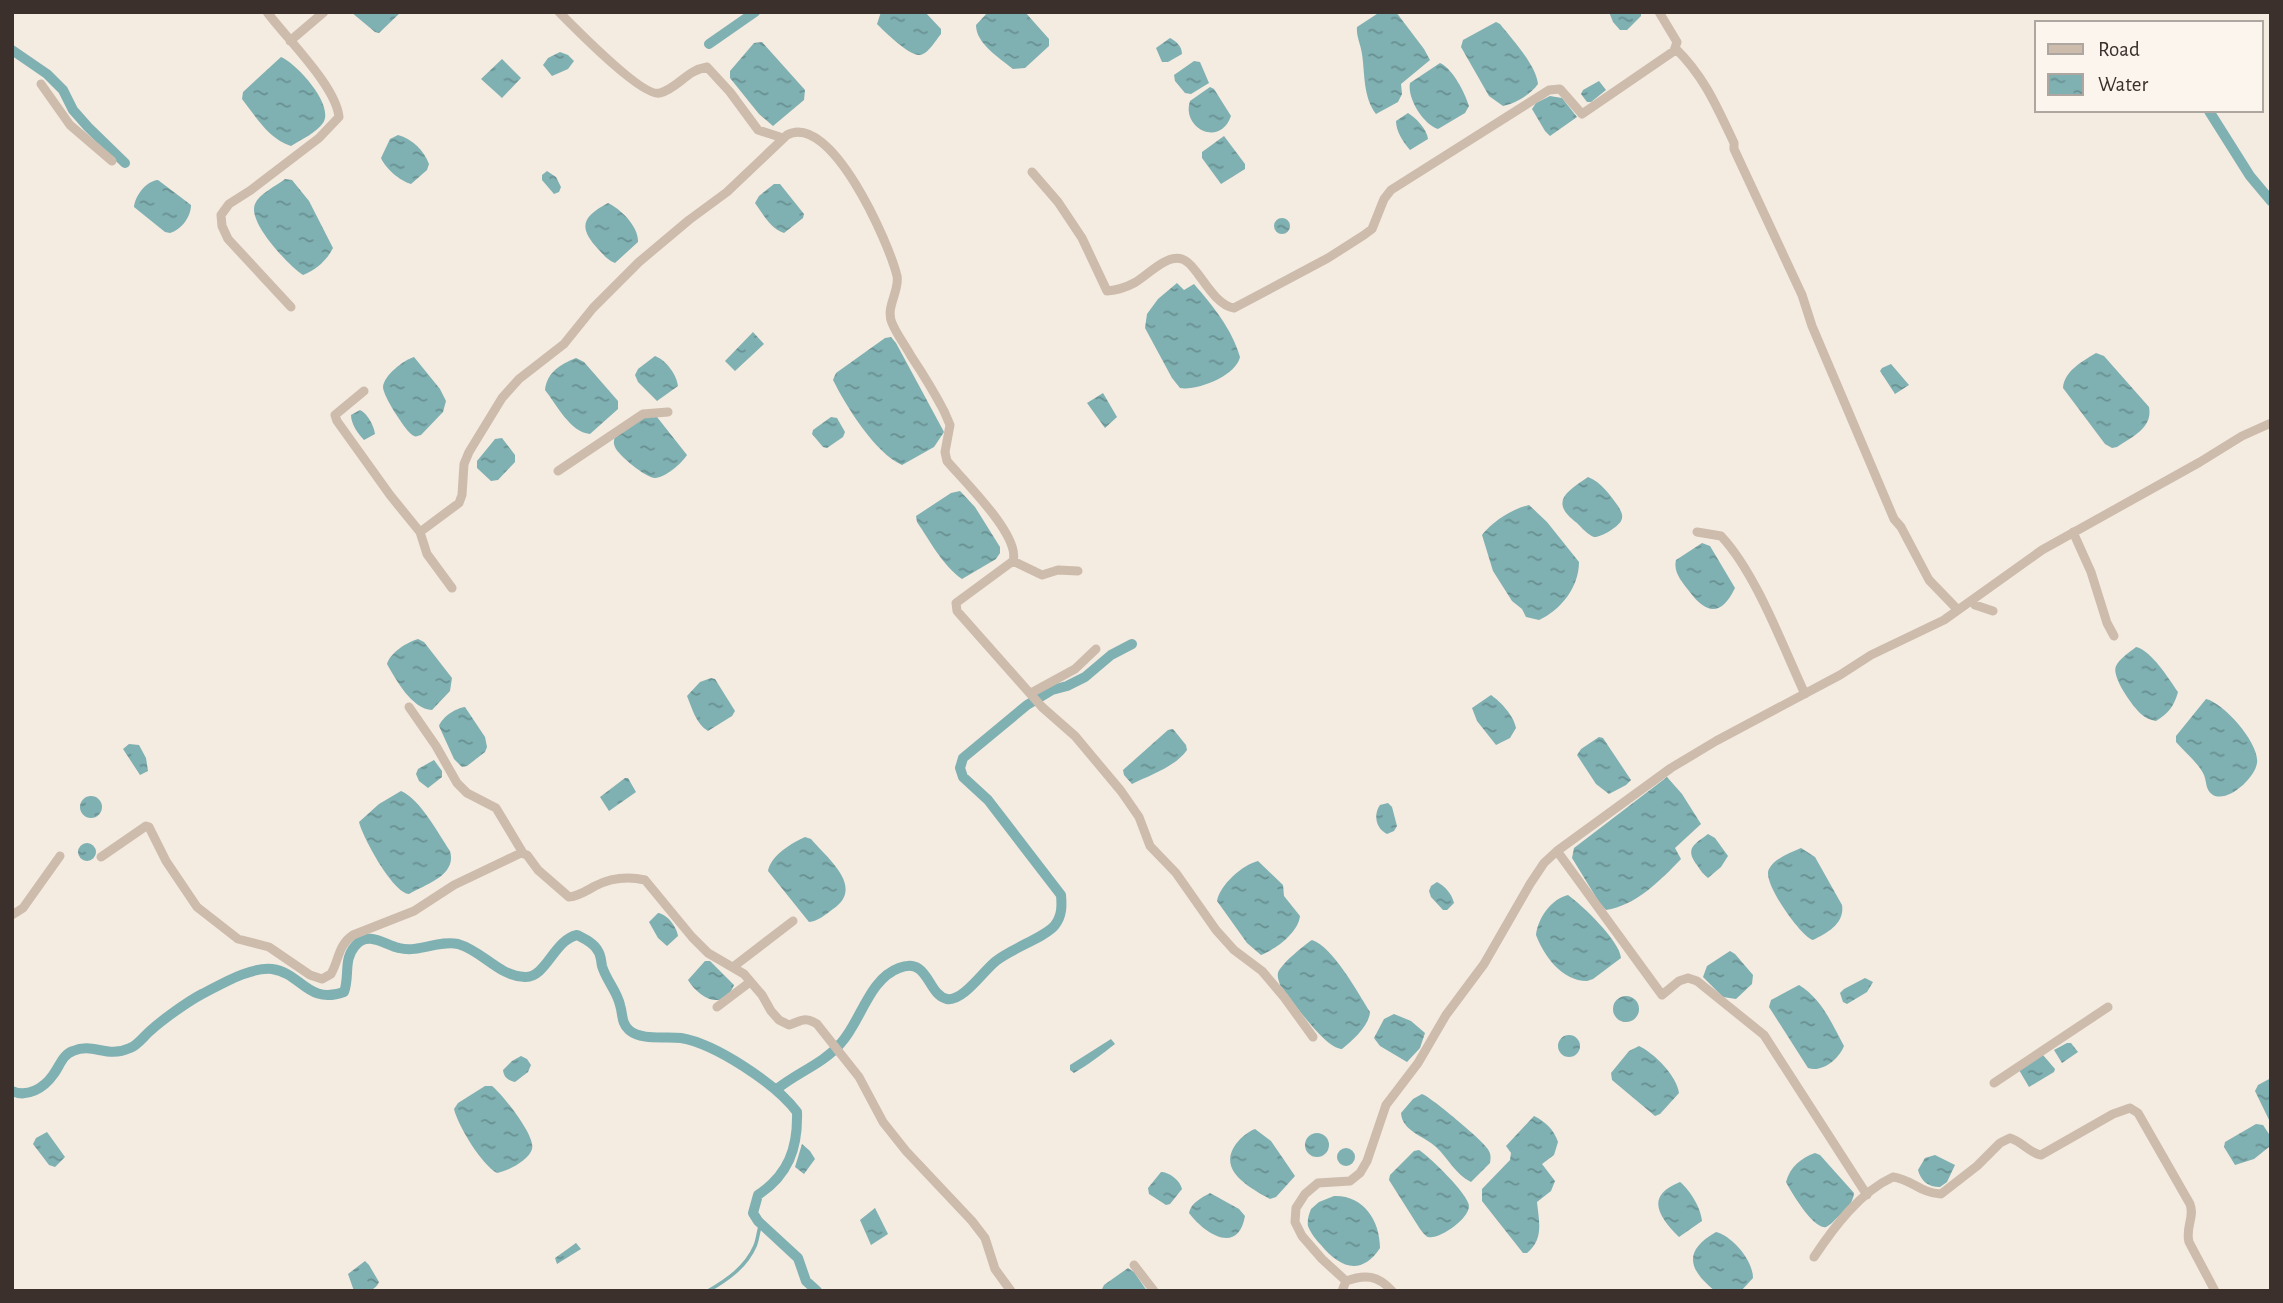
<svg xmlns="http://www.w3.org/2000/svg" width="2283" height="1303" viewBox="0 0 2283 1303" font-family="'Alegreya Sans',sans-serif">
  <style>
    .water { fill: url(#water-ripples) }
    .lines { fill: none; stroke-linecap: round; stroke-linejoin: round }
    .stream { stroke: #7fb0b2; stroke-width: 3.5 }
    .canal { stroke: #7fb0b2; stroke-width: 10 }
    .minor { stroke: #cdbbac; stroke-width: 9 }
  </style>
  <defs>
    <pattern id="water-ripples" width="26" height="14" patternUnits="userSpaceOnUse" patternTransform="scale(1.75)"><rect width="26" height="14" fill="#7fb0b2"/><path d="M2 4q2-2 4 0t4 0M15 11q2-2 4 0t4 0" fill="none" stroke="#699091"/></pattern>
  </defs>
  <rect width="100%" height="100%" fill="#f4ebe1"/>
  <!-- water -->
  <path class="water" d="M351,12H401L379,33L375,32Z
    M881,12H925L941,29V34C936,40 928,54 920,55C909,56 884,31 877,24Z
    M988,12H1025L1049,39V46L1025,68L1013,69C1000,58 976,44 976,25Z
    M1380,12H1396L1424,49L1430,60L1401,84L1402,94L1398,102L1376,114C1363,97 1365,74 1362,54C1361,45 1356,36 1357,27Z
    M1609,12H1641V16L1627,30H1620L1613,22Z
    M1496,22L1500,24C1512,39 1536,65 1538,84C1531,94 1515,104 1503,106L1489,96L1461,47L1463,40Z
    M1170,38C1176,41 1182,46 1182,54L1168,62H1162L1156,48Z
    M762,42L805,90L804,100L773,126L759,114L730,78V71L754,43Z
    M560,52L568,55L574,61L568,69L552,76L543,65L548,58Z
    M281,57C296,63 335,105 323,123C316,133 302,139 291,146C269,139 256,117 242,99L243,92Z
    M502,59L521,78L502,98L481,79Z
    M1194,61L1200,62L1209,83L1191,94L1185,93L1175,81L1174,75Z
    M1440,63C1453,69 1465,93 1469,106L1465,113L1438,129C1423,124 1407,98 1410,83Z
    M1599,81L1606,90L1591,102H1587L1581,94L1583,90Z
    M1210,87L1214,89L1231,116C1220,148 1181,128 1190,101Z
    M1550,96L1562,98L1577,117L1550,136L1545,131L1532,109L1536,103Z
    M1408,113C1416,118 1427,129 1428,139L1410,150C1403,142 1396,131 1396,121Z
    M398,135C412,139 424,150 429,164L427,170L411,184C400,181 385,168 381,158L390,139Z
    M1224,136L1245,164V169L1221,184L1202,158V152Z
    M547,171L556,177L561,187L559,192L554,194L542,180V175Z
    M285,179L292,180L309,201L333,248C327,260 316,270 303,275C289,266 247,222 255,204C259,194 276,186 285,179Z
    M158,180L191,205C191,217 181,230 170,233L165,232L134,207C135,196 146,181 158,180Z
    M774,184H780L804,214L803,218L784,233C770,228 763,214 755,203L759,196Z
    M608,203C621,209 639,227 638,242L615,263C607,260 604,255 598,249C578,227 582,217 608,203Z
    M1274 226a8 8 0 1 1 16 0a8 8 0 1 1-16 0Z
    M1177,283L1184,290L1194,284C1213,306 1232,329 1240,357C1236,376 1197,391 1180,388L1172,378L1145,328L1147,314L1158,299Z
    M753,332L764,344L735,371L725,361Z
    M891,337L896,343L944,432L934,447L902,465C875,453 846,406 833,380L836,373L885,338Z
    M2096,353L2104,356L2149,407C2153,428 2132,437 2117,447L2112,448L2105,444L2063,388C2064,371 2083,361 2096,353Z
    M655,356C666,360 677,375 678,386L657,401L638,382L635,375L638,369Z
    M414,357L440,389L446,401L443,412L421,435C416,436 416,438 411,434C404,428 383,396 383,387C384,375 404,360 414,357Z
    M576,358L584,362L618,401V409L590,434C570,432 557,405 545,390C547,372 561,364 576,358Z
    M1891,364L1909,385L1895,394L1880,371L1882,368Z
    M1103,393L1117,417L1105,428L1087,403Z
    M360,410C368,414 374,426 375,434L364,440C358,434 351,424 351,415Z
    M645,417H657L687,455C682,463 665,478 655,478C646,478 618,455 615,447C613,442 614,441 615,436Z
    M831,417L837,418L845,432L843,437L827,448L823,447L812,434L813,430Z
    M502,438L515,455V462L498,480L491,481L477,468V461L495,439Z
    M1588,477C1601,482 1610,495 1618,506C1621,511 1624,516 1621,521C1618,527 1600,538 1594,537C1588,535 1581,527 1577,523C1549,502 1566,492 1588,477Z
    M960,491L975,507L1000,547V553L996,559L962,579C943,566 930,541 917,522L916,516L951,493Z
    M1529,505L1547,522L1579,562C1579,587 1561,610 1539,620L1526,617L1522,609L1512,601L1493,571L1482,535C1493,521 1512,509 1529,505Z
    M1702,543L1710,546L1735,588C1721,617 1706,614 1689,591C1682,582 1673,572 1676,560Z
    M418,639L424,642L452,678L450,691L432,710C412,709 396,680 387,664C390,653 407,642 418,639Z
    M2136,647C2151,650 2169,679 2178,692C2174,706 2169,713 2156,721C2150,720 2146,718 2141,714C2133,707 2111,677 2116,666C2119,659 2130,652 2136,647Z
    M711,678L715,679L735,711L732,716L708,731C696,724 692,708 687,696L700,682Z
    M1491,695C1501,702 1514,716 1516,728L1510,738L1496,745L1477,721L1472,708Z
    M2206,699C2224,703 2260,744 2257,763C2255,778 2228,803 2213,795C2205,790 2207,782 2204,775C2199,764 2185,752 2176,742V736Z
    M465,707L485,737L487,747L485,752L467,766L462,767L454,759L439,726C442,717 456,708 465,707Z
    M1173,729L1186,745L1187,750C1175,767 1150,775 1132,784L1124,775L1123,770L1168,730Z
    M1599,737L1603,738L1631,780L1626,785L1609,794L1596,784L1577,755L1581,749Z
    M129,744L139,745L146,758L148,771L140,775L123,749Z
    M434,760L442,771V777L428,788L419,781L416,774L418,769Z
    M1667,777L1682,794L1701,824L1675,848L1681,859C1661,880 1635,906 1606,910L1599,902L1572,858L1574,848Z
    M625,778H628L636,792L609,811L600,797Z
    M401,791C420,799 438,833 450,851C457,875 427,884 409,894C393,893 363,838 359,822L379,804Z
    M80 807a11 11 0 1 1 22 0a11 11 0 1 1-22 0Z
    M1388,803L1392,807L1397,826L1394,831L1387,834C1376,829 1373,815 1380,805Z
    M1708,834L1715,838L1728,856L1721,867L1708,878C1703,874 1700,870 1697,865C1684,848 1695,844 1708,834Z
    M805,837L811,839C828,859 865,887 833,909C825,915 818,921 809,922L768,871C771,855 792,843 805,837Z
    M78 852a9 9 0 1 1 18 0a9 9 0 1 1-18 0Z
    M1801,848L1815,857L1842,905C1845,923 1828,933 1813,940C1801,937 1761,881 1769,869C1775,858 1790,853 1801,848Z
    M1258,861L1283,885L1284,896L1300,916C1298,933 1276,949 1261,955L1247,943L1217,901C1220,885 1242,865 1258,861Z
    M1437,882C1445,886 1452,894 1454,903L1447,910H1443L1431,897L1429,891L1431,886Z
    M1568,895C1582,905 1620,941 1621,958L1593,979L1587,981C1562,981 1544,956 1536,935C1538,918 1551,899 1568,895Z
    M658,913C667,914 677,927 678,936L667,946L658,938L649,922Z
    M1312,940C1333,947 1358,993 1370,1012C1369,1026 1353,1040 1342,1049C1324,1048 1292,1000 1280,985C1279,981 1277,977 1278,973C1280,965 1304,945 1312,940Z
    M1730,951L1735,954L1753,975L1752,984L1736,999L1723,997L1703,977L1707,966Z
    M705,961H710L734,985C723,1012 699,998 688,980Z
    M1865,978L1873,982L1867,992L1847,1004L1843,1002L1840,993L1844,989Z
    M1799,985C1822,999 1832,1024 1844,1046C1839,1059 1822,1073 1808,1068L1769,1007L1771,1000Z
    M1613 1009a13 13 0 1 1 26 0a13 13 0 1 1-26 0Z
    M1394,1014L1411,1021L1425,1033L1420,1048L1407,1062L1380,1046L1374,1038L1384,1019Z
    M1558 1046a11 11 0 1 1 22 0a11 11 0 1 1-22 0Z
    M1111,1039L1115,1044C1102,1054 1088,1065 1074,1073L1070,1070V1065Z
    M2067,1043H2071L2078,1052L2062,1063L2054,1050Z
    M1639,1046C1654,1053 1677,1076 1679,1093L1660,1114L1655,1116L1612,1080L1611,1073L1629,1051Z
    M2043,1055L2055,1069L2054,1072L2029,1087L2019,1070Z
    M521,1056L527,1059L531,1065L528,1072L515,1082C507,1080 504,1077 503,1070L512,1061Z
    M2271,1078V1124L2255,1091L2258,1085Z
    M485,1086H492C502,1094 536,1136 532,1149C529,1160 508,1171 497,1173C482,1165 458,1126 454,1109L458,1103Z
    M1422,1094C1431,1097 1482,1140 1487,1148C1491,1153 1491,1157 1490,1163L1471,1182C1455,1174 1448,1158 1436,1147C1424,1136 1402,1131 1401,1113L1413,1099Z
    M1534,1116C1546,1122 1554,1130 1558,1142L1554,1155L1542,1164L1555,1181L1551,1191L1537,1202C1539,1222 1544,1239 1527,1253H1523L1482,1201V1189L1510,1160L1511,1153L1506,1146Z
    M2256,1124L2263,1125L2271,1137L2269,1147L2254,1159L2235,1165L2224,1147L2225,1142Z
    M1255,1129L1271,1141L1295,1176L1276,1197L1270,1199C1251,1188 1219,1172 1234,1147C1239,1139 1247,1132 1255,1129Z
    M47,1132L65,1157L55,1167L49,1165L33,1144L36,1138Z
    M1305 1145a12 12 0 1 1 24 0a12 12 0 1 1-24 0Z
    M802,1144L810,1151L815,1159L804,1174L795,1167Z
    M1337 1157a9 9 0 1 1 18 0a9 9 0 1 1-18 0Z
    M1419,1150C1429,1156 1469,1195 1469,1206C1469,1219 1439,1240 1428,1237C1425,1236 1422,1231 1420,1229L1389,1180L1390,1175L1414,1151Z
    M1815,1153L1820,1155L1854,1193C1853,1204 1846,1208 1839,1216C1835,1219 1831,1225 1826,1227C1814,1230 1791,1192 1786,1182C1790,1167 1801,1158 1815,1153Z
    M1935,1155L1955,1165L1947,1182L1940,1187C1928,1187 1921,1181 1918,1170L1925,1158Z
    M1161,1172C1169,1172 1180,1180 1182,1189L1170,1204L1166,1205L1149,1194L1148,1188Z
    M1680,1182C1690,1190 1701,1208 1702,1221L1679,1237C1658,1216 1645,1196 1680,1182Z
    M1210,1193L1239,1209L1245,1216C1238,1256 1204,1233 1189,1213C1191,1203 1201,1198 1210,1193Z
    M1334,1196C1363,1195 1380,1220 1380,1248C1361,1277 1339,1267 1321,1245C1316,1240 1310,1232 1308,1226C1307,1220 1309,1214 1311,1209L1319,1202Z
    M875,1208L888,1234L871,1245L860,1220Z
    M1716,1232C1732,1236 1753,1260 1753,1278L1741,1291H1715C1688,1269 1683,1251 1716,1232Z
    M576,1243L581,1249L557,1264L555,1258Z
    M365,1261L369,1265L379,1282C374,1293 364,1291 354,1291L348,1274Z
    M1128,1268L1134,1272L1147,1291H1101L1104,1285Z"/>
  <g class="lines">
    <!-- stream -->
    <path class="stream" d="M708,1291C727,1280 746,1267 755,1246C758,1239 758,1231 761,1224"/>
    <!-- canal -->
    <path class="canal" d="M709,44L755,12
      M12,50L47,74L63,90L73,110L88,127L125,163
      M2209,111L2250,176L2271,201
      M777,1089C798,1072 823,1064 841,1043C861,1021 869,979 899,968C929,956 927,995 947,999C963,1002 984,970 996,961C1010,949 1046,937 1055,925C1062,916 1062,906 1061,895L988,800L963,777L960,768L963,758L1027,705L1052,690L1067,686L1085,677L1111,655L1132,644
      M12,1091C27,1098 44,1088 53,1075C60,1066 62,1055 73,1051C94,1042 106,1059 130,1048C138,1045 143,1037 150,1031C162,1020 187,1002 202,994C222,984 249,967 272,969C302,973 307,1005 344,992C350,976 343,960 355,946C368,930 385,945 399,948C419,953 438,940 458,944C483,951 498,976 525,977C546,978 554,940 577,935C585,939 594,943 598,951C601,955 601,961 602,966C606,980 617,991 620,1005C623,1014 621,1023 629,1030C642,1041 665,1036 681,1038C716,1044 776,1084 797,1112C798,1149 788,1175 758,1195L753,1213L758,1221L798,1258L806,1281L817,1291"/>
    <!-- minor -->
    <path class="minor" d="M267,12C287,39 336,86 339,117L319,138L251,190L229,204L221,215L222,226L228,239L291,307
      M559,12C574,27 643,98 660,93C678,88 687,70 707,67L730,92L758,130L783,138
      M290,41L324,12
      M1675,48C1704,76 1717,107 1734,143V149L1802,295L1812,326L1894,519L1901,527L1929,580L1958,610
      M41,84L70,125L112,161
      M1032,172L1058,202L1082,238L1107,291C1117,290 1125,288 1134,283C1147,276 1166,254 1182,259C1189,261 1194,269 1198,274C1207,286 1219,306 1234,308L1328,258L1364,235L1372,229L1384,199L1391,190L1549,90L1560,89L1582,114L1674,51L1677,42L1659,12
      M364,391L335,415L337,421L390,495L420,532L427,554L452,588
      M558,471L643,414L668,412
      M420,532L459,503L462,495L464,464L469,452L502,398L519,379L564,344L593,308L639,262L689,220L727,192L787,135C831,111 889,243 897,276C900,291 885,307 892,323C897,335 905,345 911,356C923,374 934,392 944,411L950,425L945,452L947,461C963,480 1021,536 1013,561L956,603L957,611L1042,707L1075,736L1121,791L1139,817L1150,846L1176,873L1216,930L1234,950L1262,971L1284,997L1313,1037
      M1697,532L1721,536C1756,573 1783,647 1805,694
      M2073,532L2091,572L2107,623L2114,636
      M1013,561L1042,575L1058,570L1078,571
      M1972,601L1975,605L1993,611
      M1031,693L1075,669L1096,649
      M409,707L436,746L457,783L467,793L496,808L523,853
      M1557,851L1662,995L1679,981L1688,978L1697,981L1764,1035L1867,1195
      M101,857L146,826L149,827L166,861L197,907L238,939L269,947L310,975L322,979L331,974C339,960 338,945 353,935L414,911L454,885L521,853L527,855L538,870L569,897C579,896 586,891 595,886C611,878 627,876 645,880L692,937L708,953L744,974L762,995L771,1011L779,1020L789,1025C801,1021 805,1016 817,1024L859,1077L883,1122L906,1151L972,1221L985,1238L995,1269L1011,1291
      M12,915L23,908L60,856
      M733,967L793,921
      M717,1007L750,982
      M1994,1083L2108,1007
      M1814,1257C1834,1227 1860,1192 1893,1177C1911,1179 1920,1193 1941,1194L1977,1166L2000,1143L2010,1138C2023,1142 2029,1153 2041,1155L2113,1114L2130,1108L2138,1113L2190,1204C2195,1217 2185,1228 2189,1242L2215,1291
      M1134,1265L1154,1291
      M1346,1281C1365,1274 1378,1275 1392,1291
      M1342,1291L1346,1281L1322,1259L1302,1236L1295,1222L1296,1208L1305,1194L1318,1183L1350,1181L1360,1173L1367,1161L1386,1105L1418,1063L1446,1015L1484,964L1530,884L1544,863L1557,851L1671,768L1716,741L1840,675L1871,655L1944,620L2042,550L2200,462L2242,436L2271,423"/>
  </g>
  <!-- border -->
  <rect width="2283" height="1303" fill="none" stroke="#3b302b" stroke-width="28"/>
  <!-- legend -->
  <rect x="2035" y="21" width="228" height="91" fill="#fbf5ee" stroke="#aea6a0" stroke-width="2"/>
  <rect x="2048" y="44" width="35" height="10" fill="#cdbbac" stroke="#aea6a0" stroke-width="2"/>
  <text x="2098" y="56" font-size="21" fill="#3b302b">Road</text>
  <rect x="2048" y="74" width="35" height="21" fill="url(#water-ripples)" stroke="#aea6a0" stroke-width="2"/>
  <text x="2098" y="91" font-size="21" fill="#3b302b">Water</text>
</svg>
